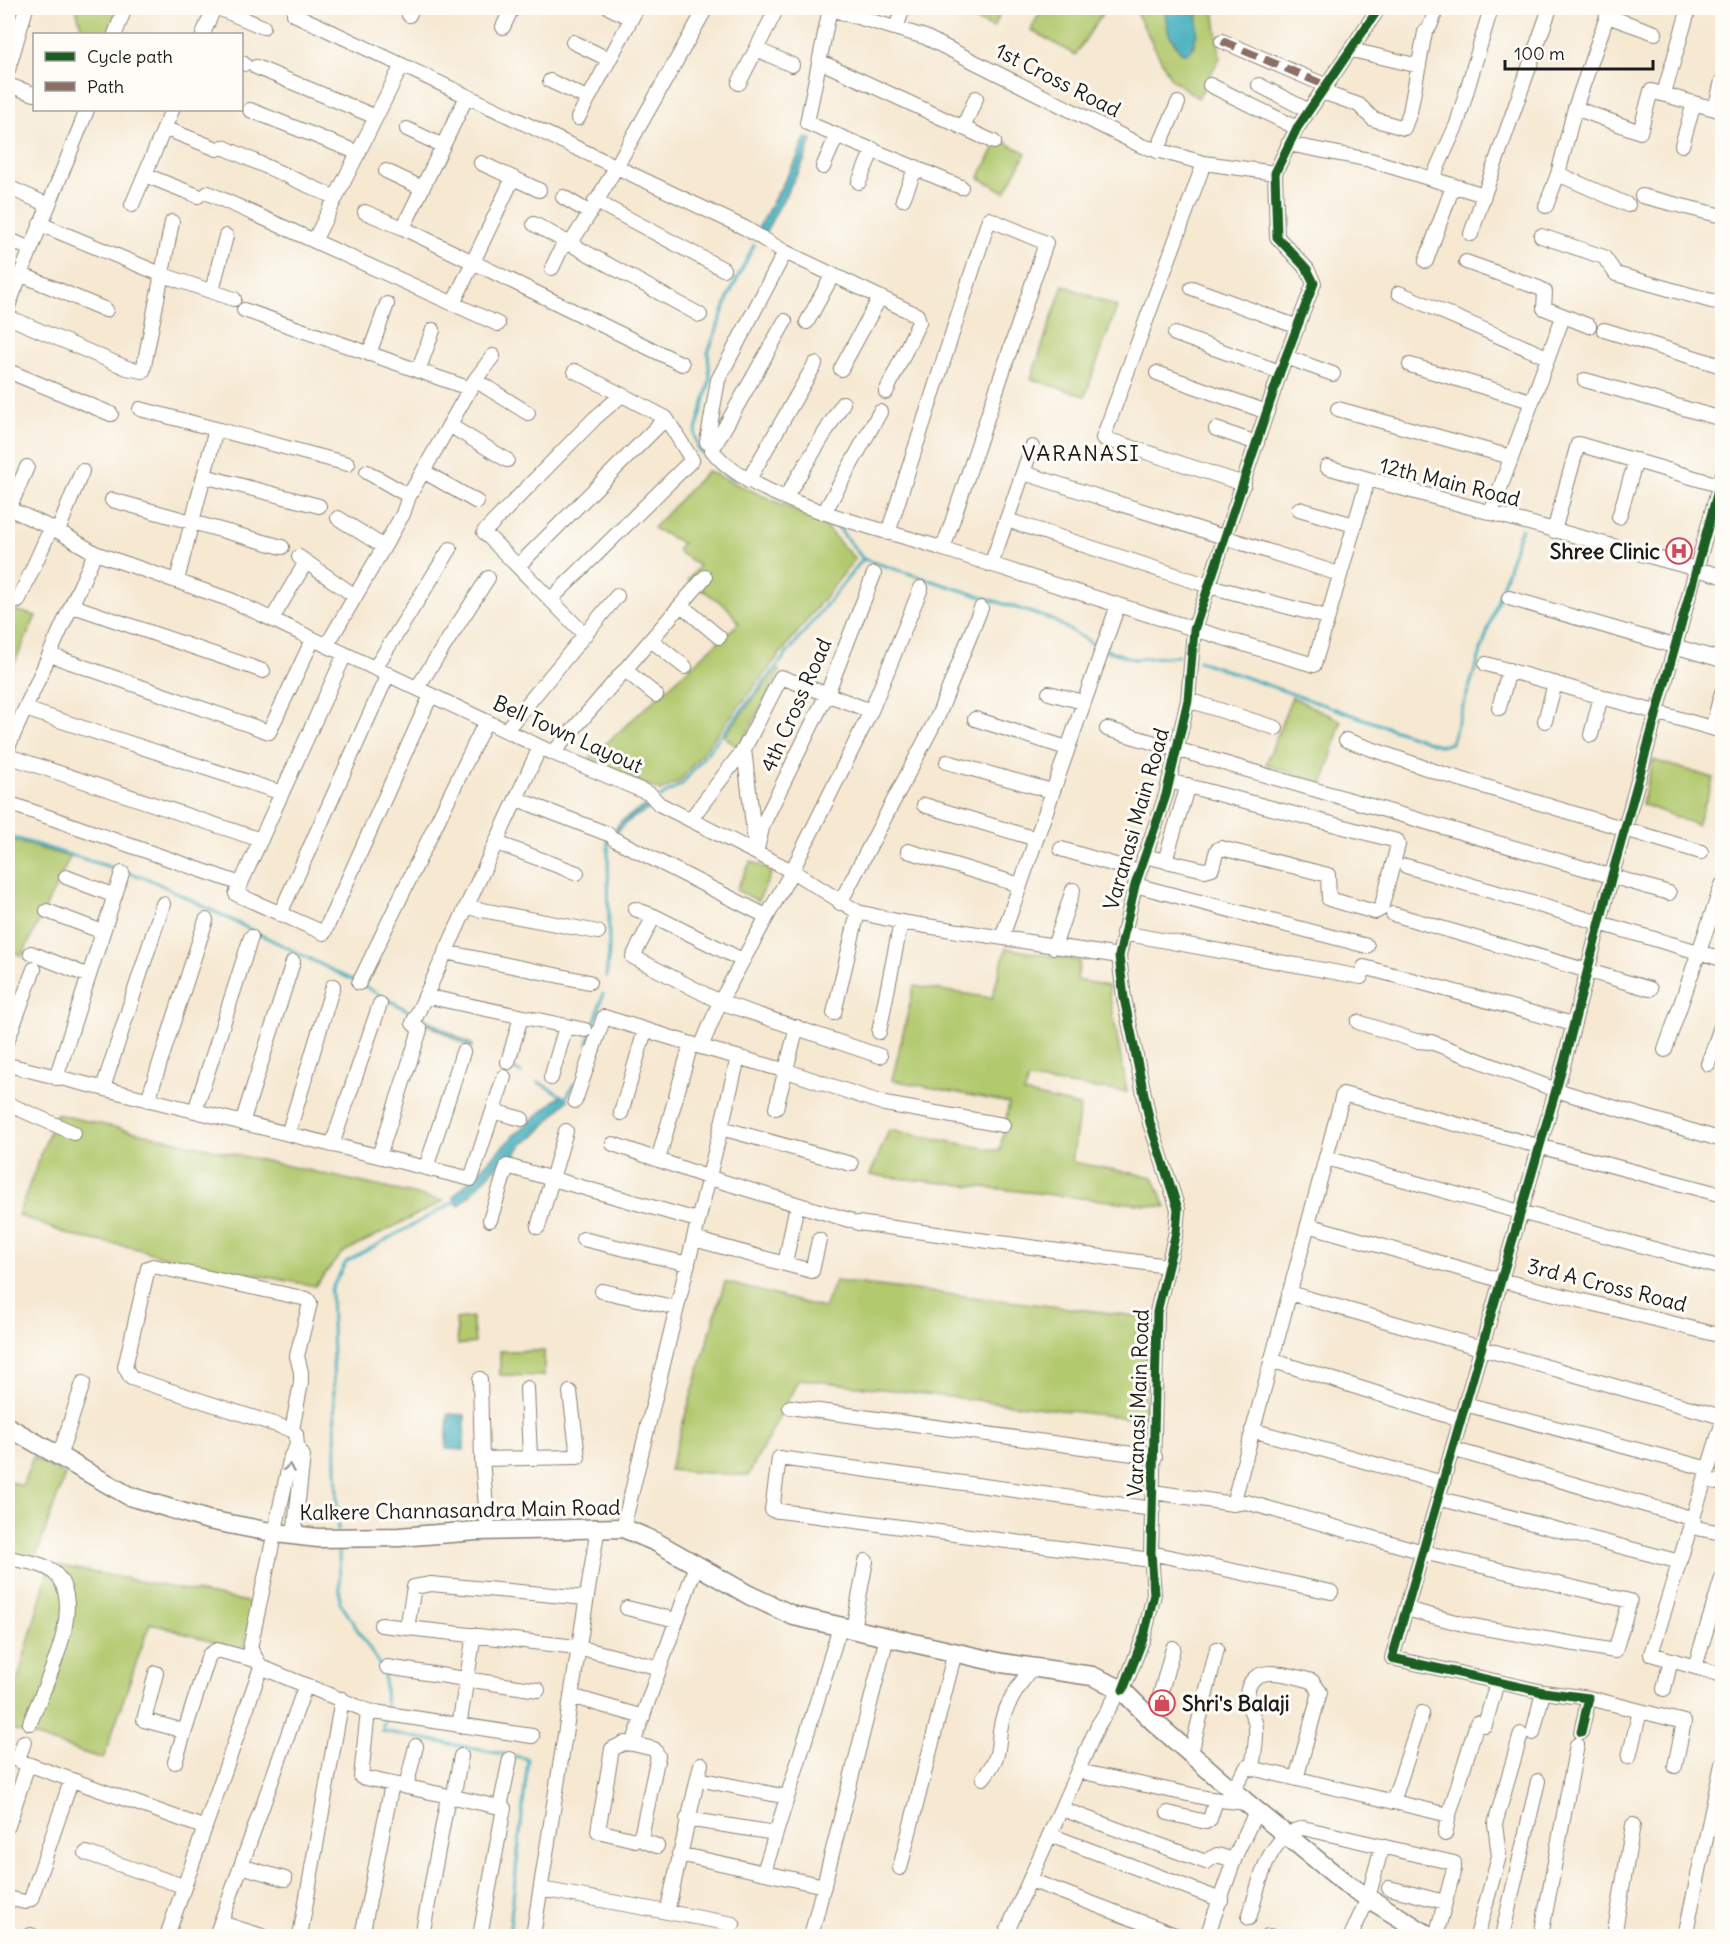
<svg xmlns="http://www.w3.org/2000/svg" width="1730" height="1944" viewBox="0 0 1730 1944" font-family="Delius,sans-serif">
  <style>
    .green { fill: #b2c96e; stroke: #677245; stroke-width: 1.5 }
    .water { fill: #3dacbb; stroke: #2c646c; stroke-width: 1.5 }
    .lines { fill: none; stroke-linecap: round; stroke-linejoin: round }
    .stream { stroke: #3dacbb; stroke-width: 3 }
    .minor-casing { stroke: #898276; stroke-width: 16 }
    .major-casing { stroke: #898276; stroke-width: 21 }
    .minor { stroke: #fff; stroke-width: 14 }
    .major { stroke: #fff; stroke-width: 18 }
    .quiet { stroke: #8d6e63; stroke-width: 8; stroke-dasharray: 15 8; stroke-linecap: butt }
    .cycleway-casing { stroke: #fdfcf7; stroke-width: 13 }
    .cycleway { stroke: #1b5e20; stroke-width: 9 }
    .oneway { stroke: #999 }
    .labels { text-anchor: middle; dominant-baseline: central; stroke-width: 6; stroke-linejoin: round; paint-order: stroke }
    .street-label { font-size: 21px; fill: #1c1c1c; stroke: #fdfcf7 }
    .poi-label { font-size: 21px; font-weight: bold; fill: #1c1c1c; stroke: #fdfcf7; text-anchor: end }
    .neighbourhood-label { font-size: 22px; letter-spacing: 1.5px; fill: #1c1c1c; stroke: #fdfcf7 }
  </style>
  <rect width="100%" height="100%" fill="#fdfcf7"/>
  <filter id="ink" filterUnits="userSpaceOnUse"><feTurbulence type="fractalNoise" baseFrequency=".0167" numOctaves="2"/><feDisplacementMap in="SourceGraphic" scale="12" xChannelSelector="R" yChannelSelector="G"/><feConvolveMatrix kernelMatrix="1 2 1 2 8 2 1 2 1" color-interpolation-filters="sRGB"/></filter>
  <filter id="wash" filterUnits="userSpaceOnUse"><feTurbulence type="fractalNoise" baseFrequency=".008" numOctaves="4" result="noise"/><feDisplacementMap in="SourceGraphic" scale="24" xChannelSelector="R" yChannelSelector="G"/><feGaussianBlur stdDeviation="1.35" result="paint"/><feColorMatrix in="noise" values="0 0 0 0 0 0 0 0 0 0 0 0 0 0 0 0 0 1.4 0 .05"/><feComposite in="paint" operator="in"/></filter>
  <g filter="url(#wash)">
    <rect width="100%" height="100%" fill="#f6e8d1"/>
    <!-- green -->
    <path class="green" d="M76,8H121L110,34H83Z
      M948,8H996L999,16L994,28Z
      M1042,8H1106L1075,55L1031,30Z
      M1134,8H1164L1173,42L1180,51L1194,48L1198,8H1214L1220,57L1198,98L1171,79Z
      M999,139L1026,153L1005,192L979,178Z
      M1063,285L1117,307L1085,396L1031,379Z
      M707,471L820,521L855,559L680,781L660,791L589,759L739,623L727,607L688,580L699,566L677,551L682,543L653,528Z
      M8,608L36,616L8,677Z
      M777,669L780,671L739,749L724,736Z
      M1292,697L1341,721L1323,785L1266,764Z
      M1653,760L1714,778L1697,825L1642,804Z
      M8,839L70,857L22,956L8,949Z
      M751,861L772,872L758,901L736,890Z
      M1006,948L1080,961L1077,980L1108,986L1127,1092L1028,1080L1024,1093L1080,1106L1072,1162L1153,1177L1166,1207L870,1175L889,1130L1000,1151L1009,1103L892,1080L914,986L992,998Z
      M56,1114L444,1201L342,1253L315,1286L171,1259L135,1248L72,1236L18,1215Z
      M835,1281L1144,1317L1145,1420L799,1379L748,1476L669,1470L725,1282L824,1308Z
      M472,1317L475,1343L458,1345L456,1319Z
      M500,1351H544V1376L500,1375Z
      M33,1457L65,1475L34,1562L8,1556V1481L22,1486Z
      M50,1564L254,1603L243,1651L150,1623L103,1759L8,1728V1715Z"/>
    <!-- water -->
    <path class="water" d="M1164,8H1198L1197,34L1190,52L1182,53L1169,34Z
      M805,138L812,139L804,161L765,233L757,230L797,158Z
      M653,801L656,806C637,815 620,823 610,842L607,841L621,821Z
      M421,1017L473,1045L471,1048L420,1020Z
      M560,1096L568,1100L534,1137L522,1144L513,1160L505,1158L459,1206L453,1197L514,1135Z
      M448,1414L465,1415L464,1450L446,1449Z"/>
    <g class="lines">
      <!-- stream -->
      <path class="stream" d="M736,479L726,475L698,449L695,434L710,380L708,353L729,295L754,245
        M864,559L1051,619L1097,646
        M1106,650L1134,659L1178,656
        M1199,661L1441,746L1451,743L1521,529
        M660,797L682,784L863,559L837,526L818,517
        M8,836L120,870
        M127,872L151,880L356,982
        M606,977L609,952L608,841
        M362,985L414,1014
        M588,1044L603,994
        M509,1066L521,1073
        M538,1082L566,1098
        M564,1101L574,1084
        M338,1531L331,1290L346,1262L458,1200
        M339,1544L340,1602L384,1672L386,1709
        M385,1719L382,1731L508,1755
        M509,1936L528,1759L515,1756"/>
    </g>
  </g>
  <g filter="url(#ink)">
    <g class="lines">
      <!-- minor casing -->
      <g class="minor-casing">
        <path id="minor" d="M218,8L263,27
          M296,8L294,14L745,228L785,252L917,315L919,322L886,392
          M610,8L631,18
          M827,8L925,37L1142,146L1204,163L1275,173
          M830,8L807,123L961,187
          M1610,8L1575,108L1558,174L1628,205
          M409,15L412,8
          M1607,16L1655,33
          M1430,26L1437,8
          M503,27L512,8
          M896,28L903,8
          M115,34L125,8
          M203,34L214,8
          M1222,41L1327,86
          M573,42L608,59
          M756,49L792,65
          M1352,50L1419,66
          M821,62L994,142
          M242,63L244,64
          M256,67L376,117
          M8,70L26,8
          M550,81L587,98
          M739,83L777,8
          M8,85L34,94
          M1210,85L1297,128
          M1259,85L1309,111
          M1322,92L1359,105L1373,119L1404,128L1410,112L1425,32
          M1664,93L1689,8
          M467,96L403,228L682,364
          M1575,108L1640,132L1651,91L1722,111
          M1715,109L1722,81
          M250,110L359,153
          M578,118L637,8
          M164,128L217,149
          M963,128L976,98
          M407,129L443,146
          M1288,144L1370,160L1484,195L1550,8
          M1682,145L1694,103
          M223,147L336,198
          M1157,151L1178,103
          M481,163L539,190
          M1204,163L1103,438L1244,484
          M823,167L837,135
          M386,171L422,188
          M145,175L198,196
          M1432,179L1457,124L1491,8
          M859,182L873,149
          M8,187L48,205
          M208,193L498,324
          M1642,196L1722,216
          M563,197L590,213
          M903,199L916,167
          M595,201L723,269
          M132,205L172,110
          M1546,206L1558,174
          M365,212L403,228
          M40,224L163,275L234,299
          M534,224L700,315
          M1471,234L1484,195
          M1541,236L1604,257L1616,274L1722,304
          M8,239L30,249
          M314,241L402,65
          M1426,261L1453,186
          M1466,262L1539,288L1545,292L1544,308L1589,326
          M552,268L562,247L570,244L590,213L706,8
          M20,274L106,310
          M1192,288L1298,327
          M212,291L226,236
          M1399,293L1547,357
          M453,304L513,178
          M8,306L87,110
          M244,310L471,389
          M8,317L127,368L143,371L172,222
          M785,321L712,450C750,501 884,529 944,549C1067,589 1190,629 1314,665L1368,479L1722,576
          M807,322L832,276
          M1604,330L1722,366
          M1175,334L1280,372
          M369,354L387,304
          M1286,357L1333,374
          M1410,365L1531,401
          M841,369L879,299
          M8,371L111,414
          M418,371L433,330
          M575,371L622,395
          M1157,373L1267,412
          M475,380L528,413
          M1585,380L1722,419
          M140,409L348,464
          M1338,409L1511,457
          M449,425L507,460
          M1216,429L1257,443
          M707,442L718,380L785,252
          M1327,467L1368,479
          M423,471L477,502
          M367,472L409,496
          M1024,473L1339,574
          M204,476L319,506
          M748,481L815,364
          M786,497L843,403
          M112,500L282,547
          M8,508L58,531L95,553L231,600L553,753L650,794L659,804L792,871L858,912L901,922L1119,956
          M1299,509L1354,525
          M8,511L27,467
          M825,511L880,412
          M1491,513L1563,317
          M1619,517L1636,460
          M338,518L384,547
          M1007,520L1209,586L1327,617
          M58,531L82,471
          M1554,531L1578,444L1722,486
          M888,533L989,219L1046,243L943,549
          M299,557L355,596
          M991,565L1032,447
          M518,566L666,418
          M177,580L216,429
          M921,588L871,711L792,871L720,1002L701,1047L787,1071L885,1104L1003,1125
          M1509,598L1722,660
          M550,600L692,460L666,418L622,395L595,418L484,532L585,635
          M18,601L51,528
          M681,605L719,637
          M73,606L263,671
          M272,619L306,562
          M651,640L685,667
          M327,645L403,514L409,496L475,380L493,356
          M345,654L236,894L324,933L431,695
          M50,655L269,732L313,639
          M1486,664L1722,731
          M375,668L450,549
          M625,670L656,695
          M417,688L488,578
          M1049,693L1083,702
          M1188,700L1276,728
          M1499,708L1509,670
          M25,709L282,793
          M975,719L1067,748
          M1545,721L1555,683
          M1712,728L1722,692
          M1107,729L1669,893
          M506,730L617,596
          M1591,735L1601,696
          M1346,740L1437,772L1701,852
          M8,747L95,553
          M553,753L705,577
          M8,756L261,840
          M947,762L1052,791
          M517,799L608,834
          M8,803L241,884
          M924,805L1036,839
          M690,820L744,749
          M614,839L766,916
          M755,842L744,749L781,677L871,711
          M497,843L577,873
          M1061,849L1139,872
          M908,851L1020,885
          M756,853L763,824L827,694L874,574
          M1144,856L1205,870L1212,868L1217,850L1221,848L1328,875L1329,899L1375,912L1381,909L1398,845L1397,841L1169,781
          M1165,861L1188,785
          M1406,866L1722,959
          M66,877L115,896
          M1135,885L1367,946
          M840,903L938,716L981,608
          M466,907L598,932
          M635,909L654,916
          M47,911L103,932
          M280,914L388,674
          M1393,914L1650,989
          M1123,933L1361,977L1364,967L1573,1024
          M1002,937L1118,605
          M1054,947L1073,890
          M445,952L589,982
          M31,953L89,976
          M742,960L654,916L633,957L720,1002L880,1056
          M359,983L486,721
          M425,996L585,1030
          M834,1013L858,912
          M1358,1022L1416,1041L1431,1042L1556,1090L1722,1140
          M879,1032L901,922
          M8,1039L34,969
          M1665,1050L1722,885
          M508,1062L521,1017
          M1708,1064L1722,1024
          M8,1065L471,1179L504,1077
          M56,1078L122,873
          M551,1078L566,1026
          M103,1088L163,904
          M148,1100L206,920
          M575,1101L604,1017L701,1047
          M8,1104L74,1133
          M776,1108L797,1027
          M195,1111L251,937
          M493,1111L522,1119
          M621,1113L645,1030
          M242,1123L293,962
          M721,1128L851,1164
          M288,1134L333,986
          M613,1144L707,1177L849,1220
          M332,1145L380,1004
          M379,1156L420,1030L413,1023L540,747
          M1326,1158L1722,1268
          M658,1160L691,1044
          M426,1168L463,1052
          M797,1204L785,1264L812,1271L819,1240
          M490,1220L507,1166L697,1220
          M858,1223L1167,1266
          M1308,1225L1500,1280L1722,1336
          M538,1227L566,1131
          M583,1239L688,1264
          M694,1239L785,1264
          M602,1291L677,1308
          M1289,1293L1722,1417
          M1271,1360L1461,1420
          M480,1379L482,1459
          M527,1388L530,1457
          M1465,1404L1709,1469
          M790,1407L1155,1457
          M1722,1424L1651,1654L1722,1675
          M292,1430L301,1383V1372L297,1356L310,1303L307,1299L153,1266L148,1268L125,1367L131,1378L292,1430L296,1434L297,1446L303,1456L294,1536
          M1252,1430L1443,1483
          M297,1446L291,1456L250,1648L261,1667L368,1711L361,1777L504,1808L480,1936
          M1452,1449L1694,1519
          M59,1457L83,1383
          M1706,1480L1722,1483
          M1154,1492L1233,1504L1246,1502L1423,1552L1630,1601L1615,1651L1467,1625L1406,1609
          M1438,1498L1680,1562
          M1233,1504L1343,1094L1722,1195
          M1691,1527L1722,1533
          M623,1528L738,1058
          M488,1531L482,1459L578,1457L570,1392
          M1151,1553L1331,1592
          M8,1558C21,1561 41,1562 52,1571C91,1601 43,1687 30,1723
          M1151,1560L772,1510L779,1458L1153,1509
          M627,1608L676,1620
          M381,1625L577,1647L660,1668
          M407,1628L414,1587L431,1584L586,1598
          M853,1629L866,1561
          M387,1667L538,1690
          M1695,1667L1722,1578
          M156,1673L144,1720L184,1731
          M1664,1689L1671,1660
          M1123,1690L1144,1636L1154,1594L1151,1553L1157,1312L1176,1232L1178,1209L1150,1123L1124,998L1119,956L1135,885L1166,795L1188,700L1194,630L1280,372L1314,283L1307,269L1277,237L1275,173L1297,128L1379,8
          M571,1696L643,1717
          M1589,1698L1684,1722L1675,1766
          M368,1711L532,1736
          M1153,1721L1173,1648
          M1485,1725L1497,1682
          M459,1726L474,1635
          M1581,1732L1589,1698L1543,1692L1392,1658L1564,1062L1612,875L1722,476
          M1533,1733L1543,1692
          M633,1744L654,1749L658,1756L641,1837L635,1840L598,1831L612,1749L624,1743L633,1744L696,1565
          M1191,1753L1217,1649
          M8,1757L203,1827
          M1629,1757L1640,1711
          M18,1760L24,1742
          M175,1762L209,1655L217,1650L255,1660
          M1252,1768C1254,1754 1257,1740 1256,1727C1255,1716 1246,1706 1247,1695C1250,1660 1292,1676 1312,1681L1320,1692L1296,1779
          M1078,1771L1211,1799L1247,1803
          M983,1778C1005,1752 995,1743 1003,1717C1009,1699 1022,1683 1031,1667
          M698,1779L787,1797
          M406,1787L416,1746
          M1233,1790L1247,1767L1449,1815L1477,1723
          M453,1798L461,1756
          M1393,1802L1422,1713
          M500,1807L510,1759
          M1062,1809L1206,1862L1217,1855L1234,1860
          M1168,1813L1206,1822L1210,1819L1216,1800
          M687,1819L775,1833
          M8,1826L28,1764
          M1445,1834L1449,1815
          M1050,1835L1221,1900
          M639,1839L657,1846
          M86,1853L183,1886
          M679,1854L824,1886
          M241,1866L285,1879
          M900,1868L955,1652
          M764,1872L840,1627
          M1030,1880L1178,1936
          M1389,1888L1445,1902
          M541,1889L733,1924
          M8,1898L25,1902L31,1899L71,1781
          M667,1912L701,1764
          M1249,1918C1259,1886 1266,1836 1303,1828L1454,1863V1869L1436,1936
          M221,1923L262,1936
          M30,1936L31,1935
          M167,1936L261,1667
          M216,1936L305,1687
          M300,1936L342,1699
          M362,1936L392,1784
          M422,1936L448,1797
          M533,1936L598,1527
          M811,1936L887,1637
          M1005,1936L1098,1725L1121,1689
          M1207,1936L1237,1852L1257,1810
          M1268,1936H1270
          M1351,1936L1368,1898L1382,1846
          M1477,1936L1499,1856L1495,1824L1521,1734
          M1502,1936L1538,1781
          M1541,1936L1577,1745
          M1614,1936L1633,1825
          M1685,1936L1722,1764"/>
      </g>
      <!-- major casing -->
      <g class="major-casing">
        <path id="major" d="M8,1427L129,1496L208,1520L276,1533L318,1538L399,1537L477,1531L623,1528L656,1542L749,1595L794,1616L1002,1663L1092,1676L1121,1689L1153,1721L1247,1803L1349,1886L1429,1936"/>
      </g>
      <!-- minor -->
      <use href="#minor" class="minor"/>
      <!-- major -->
      <use href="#major" class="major"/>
      <!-- quiet -->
      <path class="quiet" d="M1222,41L1327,86"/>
      <!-- cycleway casing -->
      <g class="cycleway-casing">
        <path id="cycleway" d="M1123,1690L1144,1636L1154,1594L1151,1553L1157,1312L1176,1232L1178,1209L1150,1123L1124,998L1119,956L1135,885L1166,795L1188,700L1194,630L1280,372L1314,283L1307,269L1277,237L1275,173L1297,128L1379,8
          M1581,1732L1589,1698L1543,1692L1392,1658L1564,1062L1612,875L1722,476"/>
      </g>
      <!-- cycleway -->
      <use href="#cycleway" class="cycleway"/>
    </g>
    <!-- one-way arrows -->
    <defs><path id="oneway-chevron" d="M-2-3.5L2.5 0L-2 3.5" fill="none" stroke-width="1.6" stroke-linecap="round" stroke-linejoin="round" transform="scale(1.5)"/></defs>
    <use class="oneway" href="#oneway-chevron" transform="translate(289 1468) rotate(-80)"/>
  </g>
  <!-- icons -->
  <defs>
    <g id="hospital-ring" transform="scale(1.35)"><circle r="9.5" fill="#fdfcf7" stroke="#d1495b" stroke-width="1.5"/><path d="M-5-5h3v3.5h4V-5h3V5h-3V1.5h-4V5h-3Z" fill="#d1495b"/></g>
    <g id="shop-ring" transform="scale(1.35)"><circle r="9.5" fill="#fdfcf7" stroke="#d1495b" stroke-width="1.5"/><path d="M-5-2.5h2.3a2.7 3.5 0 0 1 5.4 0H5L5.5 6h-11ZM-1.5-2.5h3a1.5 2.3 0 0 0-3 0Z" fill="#d1495b"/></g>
  </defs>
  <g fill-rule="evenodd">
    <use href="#hospital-ring" x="1679" y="551"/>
    <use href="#shop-ring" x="1162" y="1703"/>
  </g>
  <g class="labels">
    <!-- street labels -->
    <g class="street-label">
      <text transform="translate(1058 80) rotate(27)">1st Cross Road</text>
      <text transform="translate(1450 482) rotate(14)">12th Main Road</text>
      <text transform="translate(796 705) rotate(-66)">4th Cross Road</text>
      <text transform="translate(568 734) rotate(24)">Bell Town Layout</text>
      <text transform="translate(1136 819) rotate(-74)">Varanasi Main Road</text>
      <text transform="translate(1607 1285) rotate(14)">3rd A Cross Road</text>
      <text transform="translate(1138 1403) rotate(-88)">Varanasi Main Road</text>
      <text transform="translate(460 1510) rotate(-1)">Kalkere Channasandra Main Road</text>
    </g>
    <!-- poi labels -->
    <g class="poi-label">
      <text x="1660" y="551">Shree Clinic</text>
      <text x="1182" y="1703" text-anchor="start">Shri's Balaji</text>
    </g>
    <!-- neighbourhood labels -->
    <g class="neighbourhood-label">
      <text x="1081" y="453">VARANASI</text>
    </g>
  </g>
  <!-- margin -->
  <rect width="1730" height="1944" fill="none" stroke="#fdfcf7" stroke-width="30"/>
  <!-- legend -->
  <rect x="33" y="33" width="210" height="78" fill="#fdfcf7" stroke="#a3a29f" stroke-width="1.5"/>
  <rect x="45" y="52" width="30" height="9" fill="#1b5e20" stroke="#a3a29f" stroke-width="1.5"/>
  <text x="87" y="63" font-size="18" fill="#1c1c1c">Cycle path</text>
  <rect x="45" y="82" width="30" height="9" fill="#8d6e63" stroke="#a3a29f" stroke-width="1.5"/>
  <text x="87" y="93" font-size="18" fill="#1c1c1c">Path</text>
  <!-- scale -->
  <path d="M1505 60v9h148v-9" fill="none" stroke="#1c1c1c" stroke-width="3"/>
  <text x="1514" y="60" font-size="18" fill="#1c1c1c" stroke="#fdfcf7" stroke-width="4.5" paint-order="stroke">100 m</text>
</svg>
